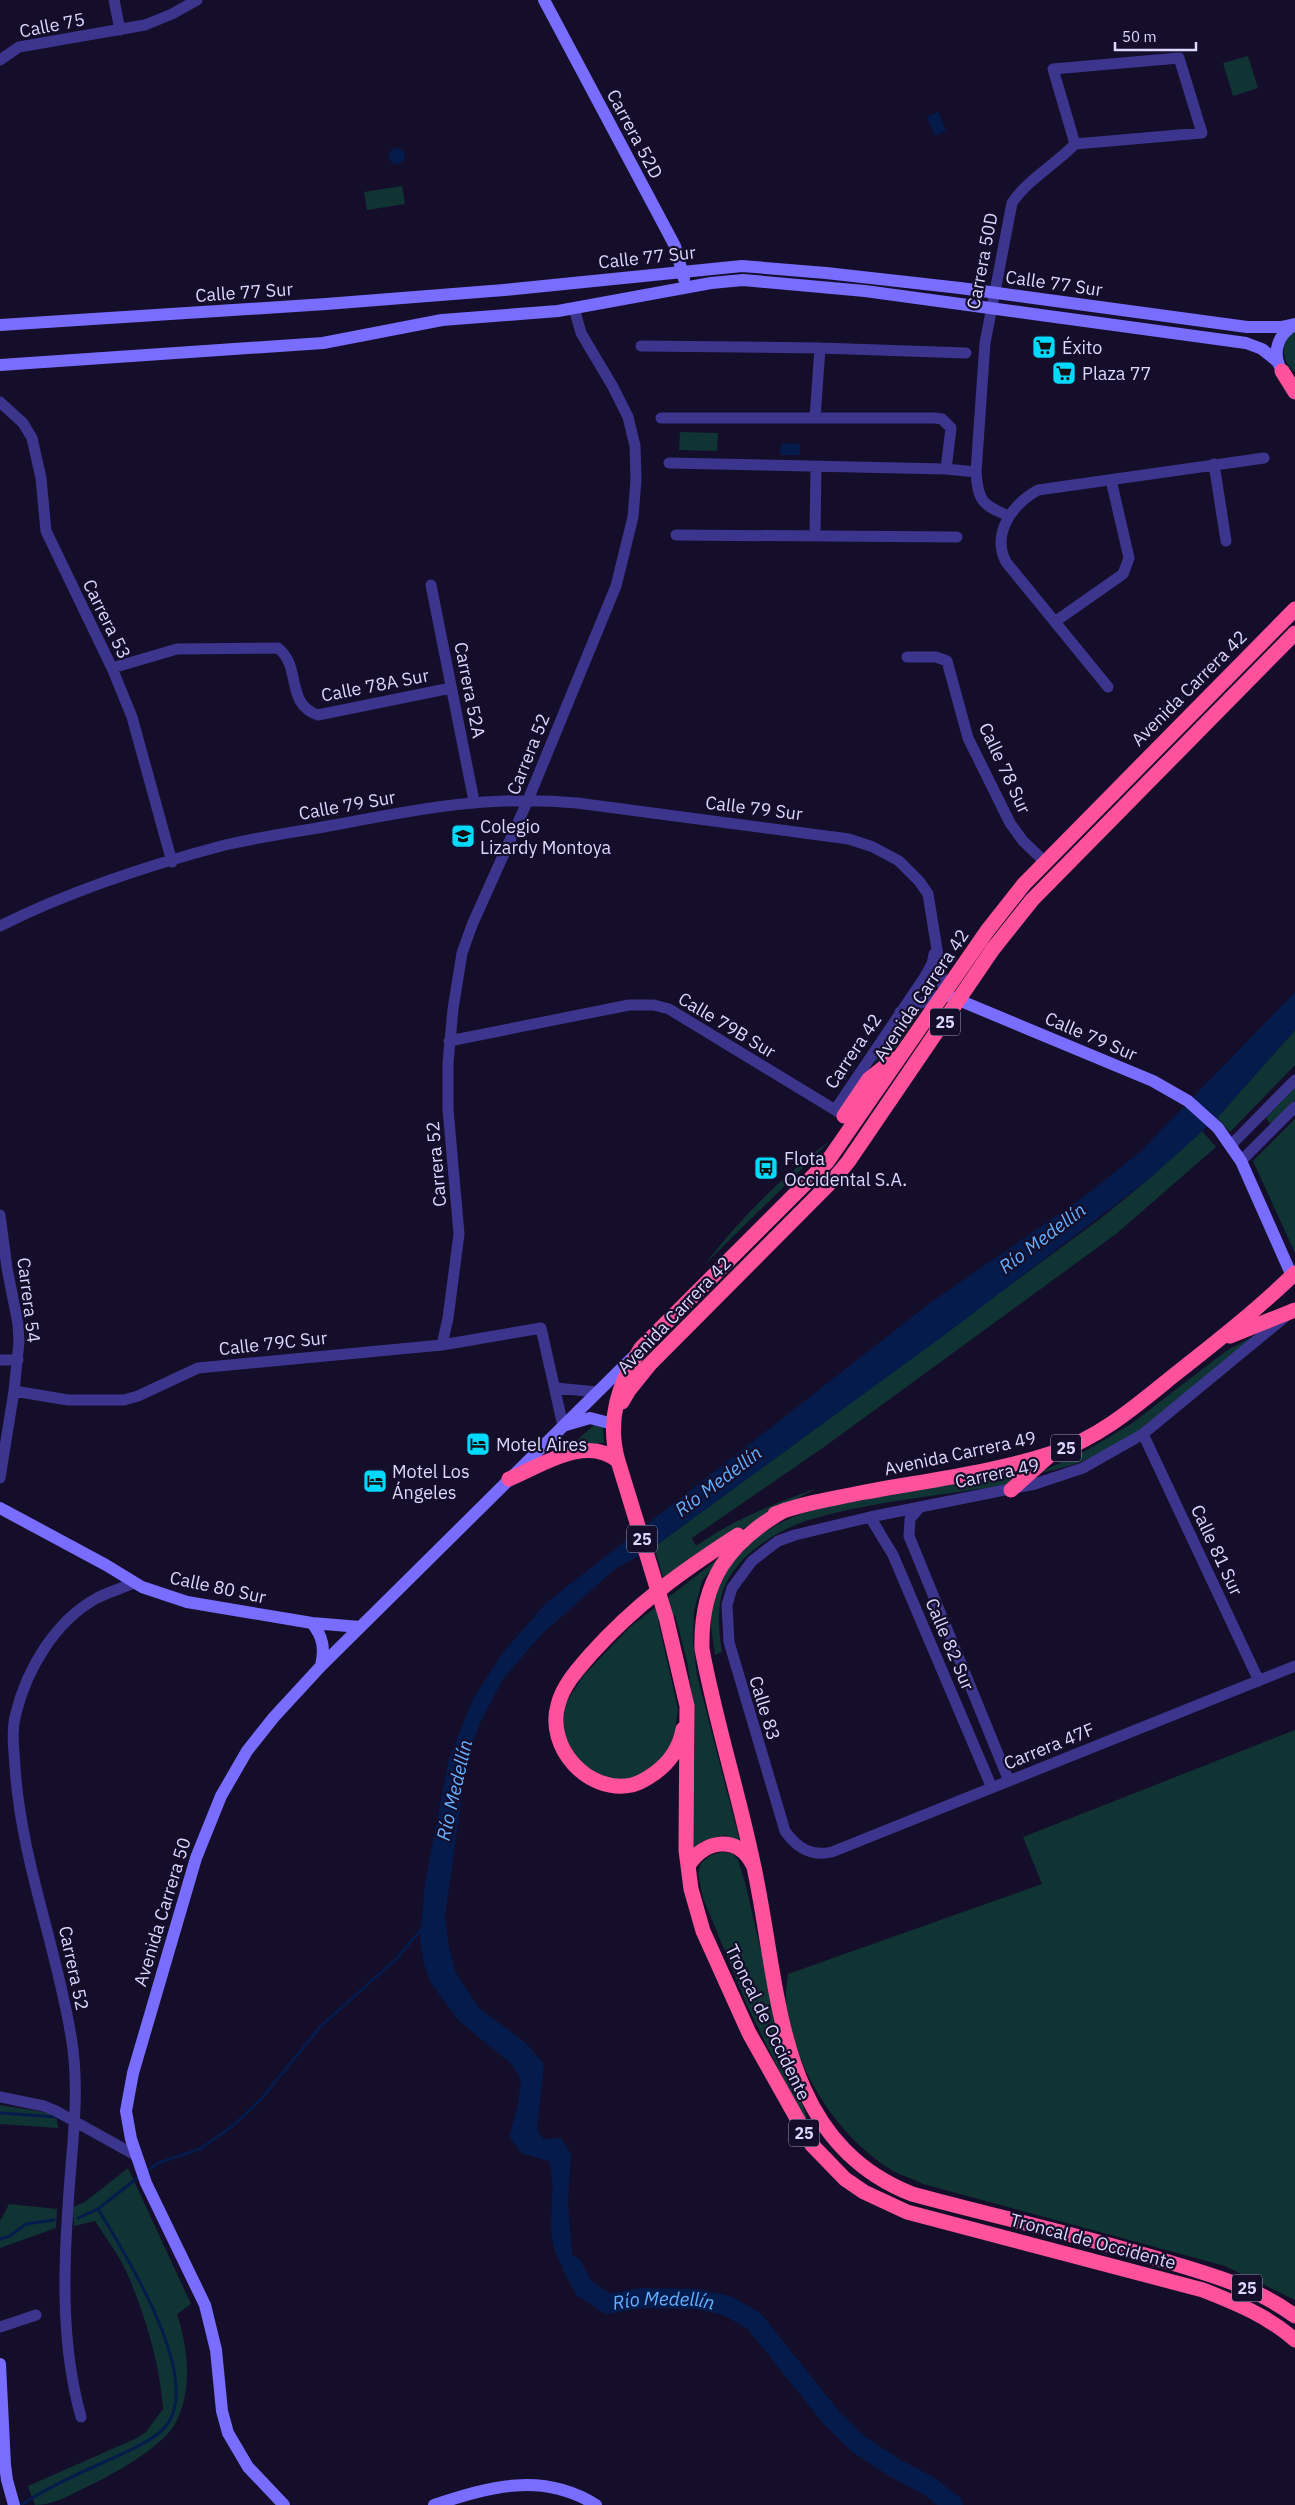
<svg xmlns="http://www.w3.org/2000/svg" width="1295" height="2505" viewBox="0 0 1295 2505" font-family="'IBM Plex Sans',sans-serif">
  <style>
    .green { fill: #103434 }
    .water { fill: #051b4b }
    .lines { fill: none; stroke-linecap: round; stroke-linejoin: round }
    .stream { stroke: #051b4b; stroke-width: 3 }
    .river { stroke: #051b4b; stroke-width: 20 }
    .street { stroke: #3c358d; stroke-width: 11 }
    .secondary { stroke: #786dff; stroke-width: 12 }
    .highway { stroke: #ff519c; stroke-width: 15 }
    .labels { text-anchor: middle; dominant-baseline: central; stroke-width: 4.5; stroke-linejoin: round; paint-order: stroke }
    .shield { fill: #140e2a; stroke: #a19abf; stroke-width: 1 }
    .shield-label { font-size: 16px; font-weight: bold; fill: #ddd6ff }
    .street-label { font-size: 18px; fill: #ddd6ff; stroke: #140e2a }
    .poi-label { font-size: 18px; fill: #ddd6ff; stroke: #140e2a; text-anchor: start }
    .water-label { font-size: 19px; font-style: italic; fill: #64b0ff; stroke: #140e2a }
  </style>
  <rect width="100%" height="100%" fill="#140e2a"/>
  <!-- green -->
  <path class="green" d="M1248,56L1258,88L1233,96L1223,63Z
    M402,186L405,204L367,210L364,192Z
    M1295,331V372C1281,362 1279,341 1295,331Z
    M680,432L718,433L717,451L679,450Z
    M922,1009L896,1048L874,1063L905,1019Z
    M1295,1030V1065L1230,1132L1217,1118Z
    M1295,1087V1100L1271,1125L1266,1118Z
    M1295,1119V1253L1253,1161Z
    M1202,1131L1216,1147L1116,1234L824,1447L692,1538L696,1546C734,1519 774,1504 817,1488L755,1521L664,1580L654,1547L1100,1219L1149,1179Z
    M831,1140L705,1264C741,1217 784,1175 831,1140Z
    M1257,1334C1202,1380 1148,1435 1081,1462C1067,1467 1052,1470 1037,1474L1087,1450L1131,1424L1226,1351Z
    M594,1425L603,1426L604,1443L581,1445L566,1450Z
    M1018,1469L1007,1485C943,1495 875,1501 812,1519C778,1529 738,1554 724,1588C716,1608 719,1632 722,1652L715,1655C713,1639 709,1623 712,1607C722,1558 762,1527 806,1512C830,1503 859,1501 884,1496C928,1487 973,1478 1018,1469Z
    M723,1555L702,1581L694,1611L693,1641L697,1675L740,1842L725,1835L703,1841L692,1849V1793L695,1746L693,1701L687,1661L675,1615L658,1621L678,1709L674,1738L664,1757L647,1773L627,1780L608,1779L579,1763L569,1747L563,1730L565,1704L584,1675L630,1627Z
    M1295,1730V2300L1225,2266L923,2184C911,2178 896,2174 885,2166C833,2130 795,2068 786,2005C785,1995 787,1984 788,1974L1042,1884L1023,1837Z
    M722,1852L732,1853L738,1860L746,1886L768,1982L775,2030L807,2117L803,2119L747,2005L703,1898L698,1874L701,1863L711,1855Z
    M0,2105L56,2114L58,2128L0,2124Z
    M128,2168L191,2304L177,2314C188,2348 193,2389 176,2422C165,2445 117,2472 95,2483C75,2492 56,2505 35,2505L28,2486L137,2438L146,2432L163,2409C160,2363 145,2315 127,2273C119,2255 105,2237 95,2221L74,2226L73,2207L85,2202Z
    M9,2204L57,2209L56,2228L0,2248V2221Z"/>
  <!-- water -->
  <path class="water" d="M938,112L946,130L935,136L927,117Z
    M389 156a8 8 0 1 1 16 0a8 8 0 1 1-16 0Z
    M781,443L800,444V455H780Z
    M1295,992V1030L1217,1118L1149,1179L950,1331L654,1547L614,1570L541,1635L503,1679L481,1721L467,1759L445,1917L449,1947L456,1973L479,2008L526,2043L544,2064L537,2129L543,2139L561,2138L571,2154L568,2202L572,2255L592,2285L579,2291C572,2280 561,2267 556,2254C545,2225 558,2191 549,2161L523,2154L509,2137L518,2104L521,2079L510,2063L459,2021L439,1994L430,1981L424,1964L420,1941L425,1883L449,1758L473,1699L501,1655L546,1603L930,1303L1082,1198L1140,1152Z"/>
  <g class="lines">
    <!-- stream -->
    <path class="stream" d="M0,2113L57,2117
      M146,2172L158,2163L200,2149L234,2125L262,2098L320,2027L396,1959L422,1929
      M78,2218L98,2209L141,2175
      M0,2239L10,2236L26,2224L54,2220
      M21,2505C48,2487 79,2473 109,2460C126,2452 144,2445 159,2433C213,2391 124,2252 98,2209"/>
    <!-- river -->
    <path class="river" id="s1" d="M572,2266L584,2288L608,2304L641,2298L697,2299L728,2306L754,2321L830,2416L857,2443L895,2468L929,2486L953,2505"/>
    <!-- street -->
    <path class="street" d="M114,0L120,30
      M1179,58L1202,133L1075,144L1053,69Z
      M0,60L19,47L145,25L172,14L197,0
      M641,346L820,348L966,353
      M0,402L23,423L32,438L41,478L46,531L112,668L132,717L172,862
      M661,418H935L942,419L951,428L946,469L669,463
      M815,418L820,348
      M1214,464L1226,541
      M946,469L976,472
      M1009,516C982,505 978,501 976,472L985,343L1012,203C1026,181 1056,164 1075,144
      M676,535L957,537
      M815,535L816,466
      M431,585L474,801
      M1056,621L1123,574L1129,558L1111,480
      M907,657H936L947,661L968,738L1010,823L1023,841L1045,862
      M112,668L177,649L278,648C302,667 285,704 318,715L451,688
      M1108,687L1006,562C991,533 1013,504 1038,490L1264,458
      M0,926C70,891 149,865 225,845C263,836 302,831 340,824C423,808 492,795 577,803L849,839L873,847L899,861L919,881L928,894L944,993L900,1012
      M449,1041L629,1005H654L669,1009L850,1119
      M835,1110L924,978L932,964L934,954
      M1231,1145L1295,1080
      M1241,1161L1295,1107
      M0,1215L7,1268L18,1324L19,1342L14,1391L0,1478
      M1285,1317L1143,1434L1083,1468L1035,1484L870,1517L795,1535L778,1541L752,1561L732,1588L727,1605L729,1642L785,1831C797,1848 811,1857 832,1852L1295,1666
      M442,1345L448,1318L459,1234L448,1109V1063L453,1009L462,953L472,925L528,800L616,586L633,517L636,480L635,446L628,417L613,387L581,333L574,308
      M0,1360H18
      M556,1388L597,1392
      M14,1391L68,1400H124L138,1396L198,1368L442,1345L541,1328L563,1426
      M1143,1434L1259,1681
      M920,1507L910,1519L909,1536L1009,1781
      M870,1517L893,1555L992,1788
      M0,2097L44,2106L56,2111L135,2155
      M0,2327L36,2315
      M81,2417C62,2349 63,2277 68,2207C71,2150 81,2093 71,2036C56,1945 21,1859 15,1767C14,1749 11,1731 16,1713C27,1669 55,1621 97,1598C109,1592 122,1588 134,1583"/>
    <!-- secondary -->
    <path class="secondary" d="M544,0L675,246L684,279
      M0,325L326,304L504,290L742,266L826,273L960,288L1247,327H1281L1295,324
      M0,365L323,343L442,320L558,311L711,283L743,280L865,291L1246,343L1262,349L1278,362
      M1279,365C1273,350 1279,334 1293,326
      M949,996L1153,1081L1188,1101L1218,1128L1241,1161L1292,1276
      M566,1425L590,1418L613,1424
      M0,1508L106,1565L142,1587L187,1602L312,1623L360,1627
      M312,1623C323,1637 325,1648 321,1666
      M0,2364L5,2465L7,2480L14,2505
      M284,2505L248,2467L228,2433L222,2411L216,2350L205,2305L146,2183L131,2139L126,2111L133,2073L196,1858L221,1796L247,1751L274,1717L321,1666L633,1357
      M434,2505C489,2487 542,2471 596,2505"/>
    <!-- highway -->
    <path class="highway" d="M1282,371L1295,392
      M1295,609L1024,884L987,931L827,1162L641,1348C619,1383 606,1420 618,1461L666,1617L687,1706L686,1850L691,1889L703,1931L749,2033L812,2145L845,2179L864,2192L907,2212L1203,2290C1236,2303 1268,2316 1295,2340
      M844,1116L869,1079L894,1059
      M1230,1336L1295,1310
      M622,1402L629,1390L650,1364L833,1180L848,1162L993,949L1032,900L1295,633
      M509,1479C541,1466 586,1434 618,1461
      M1011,1490L1049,1456
      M785,1510C728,1542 700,1582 702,1649C715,1719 737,1788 752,1858C781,1983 772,2139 912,2194C993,2216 1075,2234 1155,2258C1205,2273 1253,2285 1295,2316
      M775,1514C802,1503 832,1499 860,1493C923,1481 992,1473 1053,1453C1099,1438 1136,1406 1173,1376C1215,1343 1257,1310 1295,1273
      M683,1729C680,1747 670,1762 655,1773C648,1778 640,1783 632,1785C587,1794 546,1747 558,1705C563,1685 578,1669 591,1654C636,1604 682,1571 738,1535
      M688,1866C703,1840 738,1834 753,1865"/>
  </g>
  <!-- icons -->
  <defs>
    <g id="supermarket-square" transform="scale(1.25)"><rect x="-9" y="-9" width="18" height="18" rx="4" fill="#02d9ff" stroke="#140e2a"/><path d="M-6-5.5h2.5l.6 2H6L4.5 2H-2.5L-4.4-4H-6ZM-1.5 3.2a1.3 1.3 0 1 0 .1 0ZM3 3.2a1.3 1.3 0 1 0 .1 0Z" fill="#111"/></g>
    <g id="school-square" transform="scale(1.25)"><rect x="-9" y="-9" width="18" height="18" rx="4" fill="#02d9ff" stroke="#140e2a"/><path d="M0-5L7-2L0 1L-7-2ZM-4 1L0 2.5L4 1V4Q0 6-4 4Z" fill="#111"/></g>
    <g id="bus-square" transform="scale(1.25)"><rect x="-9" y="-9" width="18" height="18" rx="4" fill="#02d9ff" stroke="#140e2a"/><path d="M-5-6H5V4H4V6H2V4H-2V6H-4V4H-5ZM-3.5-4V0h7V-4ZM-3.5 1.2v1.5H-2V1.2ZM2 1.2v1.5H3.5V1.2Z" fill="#111"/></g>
    <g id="hotel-square" transform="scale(1.25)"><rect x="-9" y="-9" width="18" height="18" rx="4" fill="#02d9ff" stroke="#140e2a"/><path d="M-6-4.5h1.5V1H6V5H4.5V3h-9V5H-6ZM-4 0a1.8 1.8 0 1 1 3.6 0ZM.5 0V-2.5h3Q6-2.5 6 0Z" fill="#111"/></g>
  </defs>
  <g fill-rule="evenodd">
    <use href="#supermarket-square" x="1044" y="347"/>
    <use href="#supermarket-square" x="1064" y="373"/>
    <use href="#school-square" x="463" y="836"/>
    <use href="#bus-square" x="766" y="1168"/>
    <use href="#hotel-square" x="478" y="1444"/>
    <use href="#hotel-square" x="375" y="1481"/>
  </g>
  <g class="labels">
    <!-- shield labels -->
    <g class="shield">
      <rect x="930" y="1008.5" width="30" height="27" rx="4"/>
      <rect x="1051" y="1434.5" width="30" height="27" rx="4"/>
      <rect x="627" y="1525.5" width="30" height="27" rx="4"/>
      <rect x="789" y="2119.5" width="30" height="27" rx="4"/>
      <rect x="1232" y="2274.5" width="30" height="27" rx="4"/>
    </g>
    <g class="shield-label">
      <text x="945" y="1022">25</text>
      <text x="1066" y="1448">25</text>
      <text x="642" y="1539">25</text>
      <text x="804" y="2133">25</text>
      <text x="1247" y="2288">25</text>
    </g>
    <!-- street labels -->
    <g class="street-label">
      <text transform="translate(52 25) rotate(-11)">Calle 75</text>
      <text transform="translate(635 134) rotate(62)">Carrera 52D</text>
      <text transform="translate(647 257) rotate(-6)">Calle 77 Sur</text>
      <text transform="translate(982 261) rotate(-79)">Carrera 50D</text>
      <text transform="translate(1054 283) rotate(8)">Calle 77 Sur</text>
      <text transform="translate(244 292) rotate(-4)">Calle 77 Sur</text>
      <text transform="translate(107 619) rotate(64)">Carrera 53</text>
      <text transform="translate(375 685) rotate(-11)">Calle 78A Sur</text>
      <text transform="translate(1189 688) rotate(-45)">Avenida Carrera 42</text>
      <text transform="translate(470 690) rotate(79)">Carrera 52A</text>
      <text transform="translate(528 754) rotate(-68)">Carrera 52</text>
      <text transform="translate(1005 768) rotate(65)">Calle 78 Sur</text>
      <text transform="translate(347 805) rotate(-10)">Calle 79 Sur</text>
      <text transform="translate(754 808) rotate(7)">Calle 79 Sur</text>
      <text transform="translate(921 995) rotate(-56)">Avenida Carrera 42</text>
      <text transform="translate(727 1025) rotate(31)">Calle 79B Sur</text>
      <text transform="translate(1091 1036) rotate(23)">Calle 79 Sur</text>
      <text transform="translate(853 1051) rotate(-56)">Carrera 42</text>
      <text transform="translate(436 1164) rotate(-95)">Carrera 52</text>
      <text transform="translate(29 1300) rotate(83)">Carrera 54</text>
      <text transform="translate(674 1315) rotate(-46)">Avenida Carrera 42</text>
      <text transform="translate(273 1343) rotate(-6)">Calle 79C Sur</text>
      <text transform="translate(960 1453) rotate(-12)">Avenida Carrera 49</text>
      <text transform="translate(997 1473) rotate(-12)">Carrera 49</text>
      <text transform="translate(1217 1550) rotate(65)">Calle 81 Sur</text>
      <text transform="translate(218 1587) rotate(12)">Calle 80 Sur</text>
      <text transform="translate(950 1644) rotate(67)">Calle 82 Sur</text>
      <text transform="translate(765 1708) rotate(73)">Calle 83</text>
      <text transform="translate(1049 1746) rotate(-22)">Carrera 47F</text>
      <text transform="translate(162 1912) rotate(-73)">Avenida Carrera 50</text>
      <text transform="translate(74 1968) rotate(78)">Carrera 52</text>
      <text transform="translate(768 2022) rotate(64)">Troncal de Occidente</text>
      <text transform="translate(1093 2241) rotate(15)">Troncal de Occidente</text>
    </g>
    <!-- poi labels -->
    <g class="poi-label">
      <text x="1062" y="347">Éxito</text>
      <text x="1082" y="373">Plaza 77</text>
      <text x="480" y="826">Colegio<tspan x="480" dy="21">Lizardy Montoya</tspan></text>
      <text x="784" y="1158">Flota<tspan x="784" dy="21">Occidental S.A.</tspan></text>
      <text x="496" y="1444">Motel Aires</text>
      <text x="392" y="1471">Motel Los<tspan x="392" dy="21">Ángeles</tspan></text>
    </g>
    <!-- water labels -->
    <g class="water-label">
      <text transform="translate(1042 1238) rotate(-37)">Río Medellín</text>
      <text transform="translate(718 1481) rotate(-37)">Río Medellín</text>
      <text transform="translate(454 1790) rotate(-77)">Río Medellín</text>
      <text stroke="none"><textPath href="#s1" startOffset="110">Río Medellín</textPath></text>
    </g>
  </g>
  <!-- scale -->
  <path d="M1115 42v8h81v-8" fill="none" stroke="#ddd6ff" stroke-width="2.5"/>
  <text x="1122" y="42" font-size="15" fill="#ddd6ff" stroke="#140e2a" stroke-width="4" paint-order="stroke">50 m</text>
</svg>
